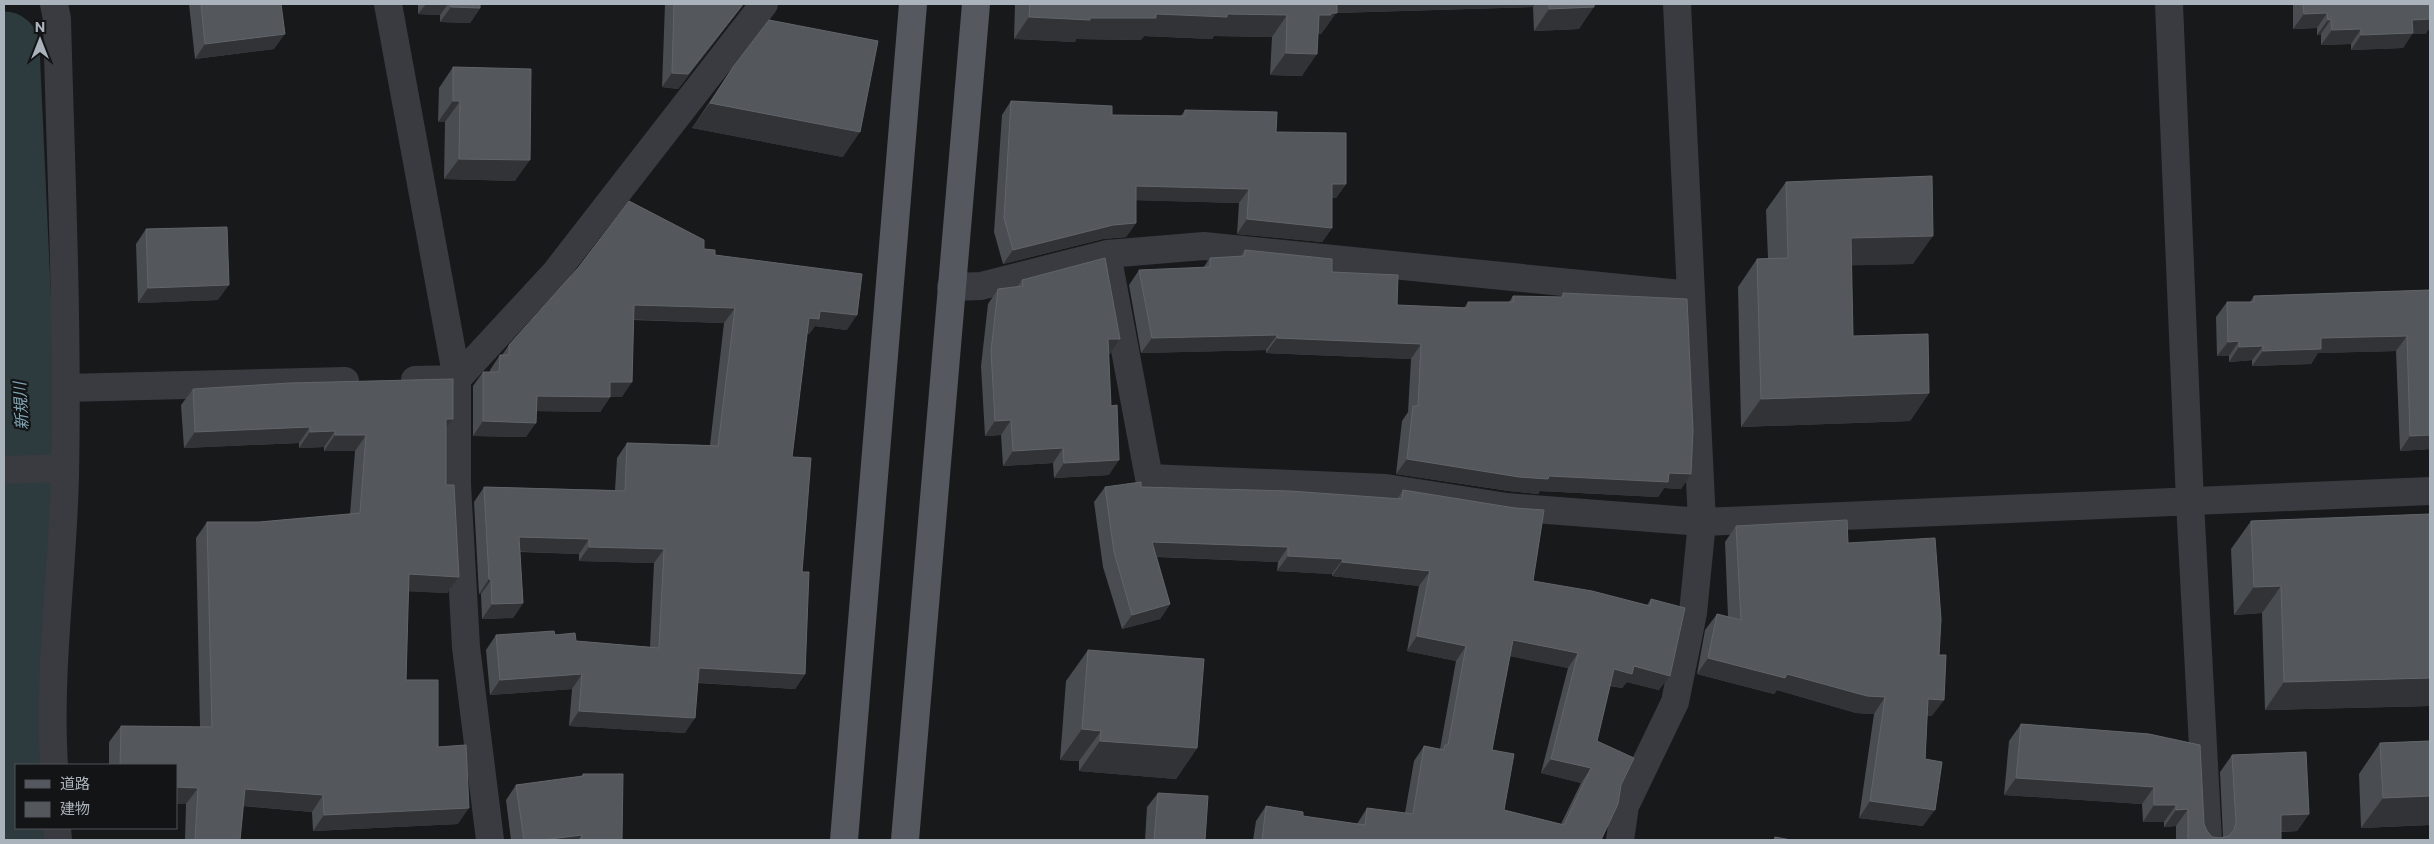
<svg xmlns="http://www.w3.org/2000/svg" width="2434" height="844" viewBox="0 0 2434 844" font-family="Commissioner,'Noto Sans JP',sans-serif">
  <style>
    .lines { fill: none; stroke-linecap: round; stroke-linejoin: round }
    .river { stroke: #2d3b3f; stroke-width: 71 }
    .minor { stroke: #393b40; stroke-width: 28 }
    .major { stroke: #55595f; stroke-width: 28 }
    .wall { fill: #494c50; fill-rule: evenodd }
    .shaded-wall { fill: #313336 }
    .building { fill: #54575c; stroke: #61656a; fill-rule: evenodd }
    .labels { text-anchor: middle; dominant-baseline: central; stroke-width: 4.5; stroke-linejoin: round; paint-order: stroke }
    .water-label { font-size: 16px; font-style: italic; fill: #80a7b7; stroke: #131416 }
  </style>
  <rect width="100%" height="100%" fill="#18191b"/>
  <g class="lines">
    <!-- river -->
    <path class="river" d="M4,47L24,486L14,698L17,765
      M20,828L21,840"/>
    <!-- minor -->
    <path class="minor" d="M388,4L457,379V484L466,647L490,840
      M2169,4L2190,502L2208,840
      M1107,254L1149,478L1386,488L1507,507L1702,522L2430,491
      M951,287L981,286L1107,254L1204,246L1691,295
      M415,380L457,379L555,273L764,4
      M66,388L345,381
      M4,470L65,468
      M54,765C48,669 63,572 65,475C68,323 61,171 57,19L54,4
      M57,828L58,840
      M1620,840L1625,806L1675,702L1693,613L1702,522L1677,4"/>
    <!-- major -->
    <path class="major" d="M844,840L913,4
      M905,840L976,4"/>
  </g>
  <!-- wall -->
  <path class="wall" d="M189,4H281L274,49L195,59Z
    M418,4H480V8L470,23L440,22V15L418,14Z
    M665,4H744L678,89L662,87Z
    M1015,4H1594L1579,29L1534,31L1533,7L1336,13L1321,34H1318L1302,76L1270,75L1272,37L1214,36L1212,39L1144,36L1141,40L1076,39L1075,42L1014,39Z
    M2293,4H2430L2426,34H2412L2403,48L2351,50V44L2321,45V34L2317,35V28L2293,29Z
    M453,67L515,181L444,179L445,122H438L439,88Z
    M733,67L843,157L692,128Z
    M1011,101L1112,115L1181,116L1185,110L1276,132L1346,184L1336,198H1332V228L1322,242L1237,234L1239,203L1136,200V223L1126,237L1103,239L1003,264L994,232L1002,115Z
    M1786,182L1913,264L1851,265L1853,336L1929,393L1910,421L1741,427L1738,287L1757,259L1768,258L1766,210Z
    M146,229L218,300L138,303L136,244Z
    M704,249L847,330L815,326L809,334H807L792,457L802,572L805,674L795,689L698,683L685,733L569,726L572,689L490,695L486,650L496,635H555L576,641L650,647L654,563L579,561V554L520,552L523,603L513,618L482,619L481,594H479L474,502L484,487L615,490L617,458L627,443L710,445L724,323L633,320L622,397H610L600,412L537,411L526,437L473,436V386L483,372H490V370L500,355H502L509,345Z
    M1245,250L1332,272L1397,305L1464,308L1468,302H1509L1513,296L1561,297L1563,293L1691,474L1681,489L1664,488L1658,497L1540,491L1538,494L1509,491L1396,474L1402,421L1408,412L1411,359L1266,353V350L1141,353L1129,285L1139,270L1203,268L1210,258L1240,257Z
    M1022,280L1120,339L1110,354H1109V475L1054,478L1053,463L1003,466L1001,435L985,436L981,366L988,304L998,289L1017,287Z
    M2430,290V449L2400,451L2396,351L2318,353L2311,364L2252,366V360L2229,362V356H2217L2216,317L2227,302H2250L2254,296Z
    M193,389L453,419L446,428V485L459,577L447,593L408,591L406,680L438,747L458,824L313,831L312,812L243,806L240,840H185L186,804L176,765H109V742L121,726L200,727L196,538L207,522H259L350,514L355,451H324V447L299,448V443L184,448L181,405Z
    M1105,487H1141L1397,499L1403,490L1533,581L1647,605L1651,599L1659,690L1627,682L1622,688L1610,686L1597,741L1621,785L1601,840H1253L1256,821L1266,806L1303,816L1357,824L1367,808L1405,813L1414,761L1424,746L1440,749L1456,661L1407,651L1419,586L1332,576V574L1277,571L1278,562L1157,557L1170,604L1160,619L1122,629L1103,567L1094,502ZM1510,656L1568,668L1541,773L1581,783L1561,824L1504,810L1492,750Z
    M2430,514V706L2265,710L2262,613L2234,615L2231,549L2251,521Z
    M1736,526L1848,543L1932,716H1927L1923,826L1859,818L1874,714L1856,713L1777,690L1774,694L1697,674L1705,630L1717,614L1728,617L1725,542Z
    M1088,650L1197,748L1176,779L1079,771V761L1060,760L1066,681Z
    M2021,724L2149,734L2204,824L2207,831L2212,837L2220,838L2223,837L2220,772L2232,755L2309,814L2297,831L2281,832V840H2176V826L2164,827V822H2143L2142,804L2004,795L2009,741Z
    M2430,741V825L2361,828L2359,774L2380,743Z
    M583,774L622,840H511L506,800L516,785L581,777Z
    M1158,793L1205,840H1145L1147,807Z"/>
  <!-- shaded-wall -->
  <path class="shaded-wall" d="M426,4H448L440,15L418,14Z
    M743,4H744L678,89L662,87L672,73Z
    M1329,4H1535L1533,7L1336,13L1321,34H1318L1319,15Z
    M451,7L480,8L470,23L440,22Z
    M1594,7L1579,29L1534,31L1549,9Z
    M2327,13L2317,28L2293,29L2304,14Z
    M1156,14H1227L1287,15L1272,37L1214,36L1212,39L1144,36L1141,40L1076,39L1075,42L1014,39L1029,17L1090,18Z
    M2331,19L2321,34L2317,35L2328,20Z
    M2430,19V27L2426,34H2412L2403,48L2351,50L2361,35L2412,20Z
    M2361,29L2351,44L2321,45L2332,30Z
    M285,34L274,49L195,59L205,44Z
    M1286,53L1317,54L1302,76L1270,75Z
    M453,101H460L445,122H438Z
    M710,103L860,132L843,157L692,128Z
    M459,159L530,160L515,181L444,179Z
    M1332,184H1346L1336,198H1322Z
    M1136,186L1249,189L1239,203L1126,200Z
    M1247,219L1332,228L1322,242L1237,234Z
    M1136,223L1126,237L1103,239L1003,264L1013,250L1113,225Z
    M1933,236L1913,264L1831,266L1851,238Z
    M229,285L218,300L138,303L148,288Z
    M634,305L735,308L724,323L623,319Z
    M820,311L857,315L847,330L815,326L809,334L799,333L809,318Z
    M1277,335L1266,350L1141,353L1152,338Z
    M2407,336L2396,351L2318,353L2311,364L2252,366L2263,351L2321,338Z
    M1277,338L1421,344L1411,359L1266,353Z
    M1108,339H1120L1110,354H1098Z
    M2239,341L2229,356H2217L2228,342Z
    M2263,346L2252,360L2229,362L2239,347Z
    M610,382H632L622,397H600Z
    M1929,393L1910,421L1741,427L1761,399Z
    M537,396L610,397L600,412L527,411Z
    M446,419H453L441,435Z
    M1011,420L1001,435L985,436L995,421Z
    M483,421L536,423L526,437L473,436Z
    M310,427L299,443L184,448L195,432Z
    M335,431L324,447L299,448L310,432Z
    M335,435H366L355,451H324Z
    M2430,435V449L2400,451L2410,436Z
    M1063,448L1053,463L1003,466L1013,451Z
    M1407,459L1549,476L1669,473L1691,474L1681,489L1664,488L1658,497L1540,491L1538,494L1509,491L1396,474Z
    M1119,460L1109,475L1054,478L1064,463Z
    M519,537L589,539L579,554L509,551Z
    M1152,542L1288,547L1278,562L1142,556Z
    M589,547L664,549L654,563L579,561Z
    M1288,556L1343,559L1332,574L1277,571Z
    M1342,562L1430,571L1419,586L1332,576Z
    M409,574L459,577L447,593L398,591Z
    M489,579L491,580L481,594H479Z
    M2281,586L2262,613L2234,615L2254,587Z
    M523,603L513,618L482,619L492,604Z
    M1170,604L1160,619L1122,629L1132,615Z
    M1417,636L1466,646L1456,661L1407,651Z
    M1513,640L1578,653L1568,668L1503,655Z
    M1708,658L1787,674L1885,697L1874,714L1856,713L1777,690L1774,694L1697,674Z
    M1634,666L1670,676L1659,690L1627,682L1622,688L1604,684L1614,669Z
    M699,668L805,674L795,689L689,682Z
    M582,674L572,689L490,695L500,680Z
    M2430,678V706L2265,710L2284,682Z
    M1928,699L1944,700L1932,716H1917Z
    M579,711L695,718L685,733L569,726Z
    M1082,729L1101,731L1079,761L1060,760Z
    M1100,741L1197,748L1176,779L1079,771Z
    M1551,759L1591,768L1581,783L1541,773Z
    M2016,778L2154,787L2142,804L2004,795Z
    M176,787L198,788L186,804H176Z
    M245,789L323,795L312,812L233,805Z
    M2430,796V825L2361,828L2383,798Z
    M1870,801L1935,810L1923,826L1859,818Z
    M2154,805H2176L2164,822H2143Z
    M469,808L458,824L313,831L324,815Z
    M2188,809L2176,826L2164,827L2176,810Z
    M2309,814L2297,831L2269,832L2281,815Z
    M582,835L578,840H542Z"/>
  <!-- building -->
  <path class="building" d="M201,4H281L285,34L205,44Z
    M451,4H480V8L451,7Z
    M674,4H743L688,74L672,73Z
    M1030,4H1337V13H1331V15H1319L1317,54L1286,53L1287,15L1227,14V17L1156,14V18H1090V20L1029,17Z
    M1549,4H1594V7L1549,9Z
    M2303,4H2430V19L2412,20L2413,33L2361,35V29L2332,30L2331,19L2328,20L2327,13L2304,14Z
    M769,20L878,41L860,132L710,103L733,67Z
    M453,67L531,69L530,160L459,159L460,101H453Z
    M1011,101L1112,106V115L1185,116V110L1277,112L1276,132L1346,133V184H1332V228L1247,219L1249,189L1136,186V223L1113,225L1013,250L1004,218Z
    M1932,176L1933,236L1851,238L1853,336L1928,334L1929,393L1761,399L1757,259L1788,258L1786,182Z
    M629,201L704,240V249L715,250V255L862,274L857,315L820,311L819,319L809,318L792,457L811,458L802,572H809L805,674L699,668L695,718L579,711L582,674L500,680L496,635L554,631L555,635L575,633L576,641L659,648L664,549L589,547V539L519,537L523,603L492,604L491,580L489,579L484,487L625,491L627,443L718,446L735,308L634,305L632,382H610V397L537,396L536,423L483,421V372H499L500,355H509V345L578,268Z
    M227,227L229,285L148,288L146,229Z
    M1245,250L1332,259V272L1398,275L1397,305L1468,308V302H1513V296L1563,297V293L1687,299L1693,430L1691,474L1669,473L1668,482L1549,476L1548,479L1519,477L1407,459L1413,406H1418L1421,344L1277,338V335L1152,338L1139,270L1210,267V258L1244,256Z
    M1105,258L1120,339H1108L1111,406L1117,405L1119,460L1064,463L1063,448L1013,451L1011,420L995,421L991,351L998,289L1023,286L1022,280Z
    M2430,290V435L2410,436L2407,336L2321,338V349L2263,351V346L2239,347V341L2228,342L2227,302H2254V296Z
    M453,379V419H446V485H454L459,577L409,574L406,680H438V747L466,745L469,808L324,815L323,795L245,789L240,840H195L198,788L176,787V765H120L121,726L212,727L207,522H259L360,513L366,435H335V431L310,432V427L195,432L193,389L290,383Z
    M1141,482V487L1290,491L1402,499L1403,490L1515,508L1544,510L1533,581L1592,591L1650,606L1651,599L1685,608L1670,676L1634,666L1632,674L1614,669L1597,741L1634,758L1621,785L1618,804L1601,840H1262L1266,806L1303,812V816L1365,825L1367,808L1413,814L1424,746L1444,750L1445,745H1448L1466,646L1417,636L1430,571L1342,562L1343,559L1288,556V547L1152,542L1170,604L1132,615L1114,552L1105,487ZM1513,640L1578,653L1551,759L1591,768L1564,825L1504,810L1514,754L1492,750Z
    M2430,514V678L2284,682L2281,586L2254,587L2251,521Z
    M1847,520L1848,543L1935,538L1941,619L1939,655H1946L1944,700L1928,699L1925,759L1942,762L1935,810L1870,801L1885,697L1867,696L1787,674L1785,678L1708,658L1717,614L1741,620L1736,526Z
    M1088,650L1204,659L1197,748L1100,741L1101,731L1082,729Z
    M2021,724L2149,734L2200,745L2204,824L2207,831L2212,837L2220,838L2229,836L2234,830L2236,823L2232,755L2306,752L2309,814L2281,815V840H2188V809L2176,810V805H2154V787L2016,778Z
    M2430,741V796L2383,798L2380,743Z
    M583,774H623L622,840H581L582,835L542,840H524L516,785L583,776Z
    M1158,793L1208,796L1205,840H1154Z
    M1775,837L1791,840H1774Z"/>
  <g class="labels">
    <!-- water labels -->
    <g class="water-label">
      <text transform="translate(20 406) rotate(-93)">新規川</text>
    </g>
  </g>
  <!-- border -->
  <rect width="2434" height="844" fill="none" stroke="#aab2bb" stroke-width="10"/>
  <!-- legend -->
  <rect x="15" y="764" width="162" height="65" fill="#131416" stroke="#4f5358"/>
  <rect x="25" y="780" width="25" height="8" fill="#55595f" stroke="#4f5358"/>
  <text x="60" y="789" font-size="15" fill="#aab2bb">道路</text>
  <rect x="25" y="802" width="25" height="15" fill="#54575c" stroke="#4f5358"/>
  <text x="60" y="814" font-size="15" fill="#aab2bb">建物</text>
  <!-- north arrow -->
  <g transform="translate(40 40)" stroke="#131416" stroke-width="4" paint-order="stroke">
  <path d="M0-4L9 19L0 12L-9 19Z" fill="#aab2bb"/>
  <text y="-8" font-size="14" font-weight="bold" text-anchor="middle" fill="#aab2bb">N</text>
  </g>
</svg>
